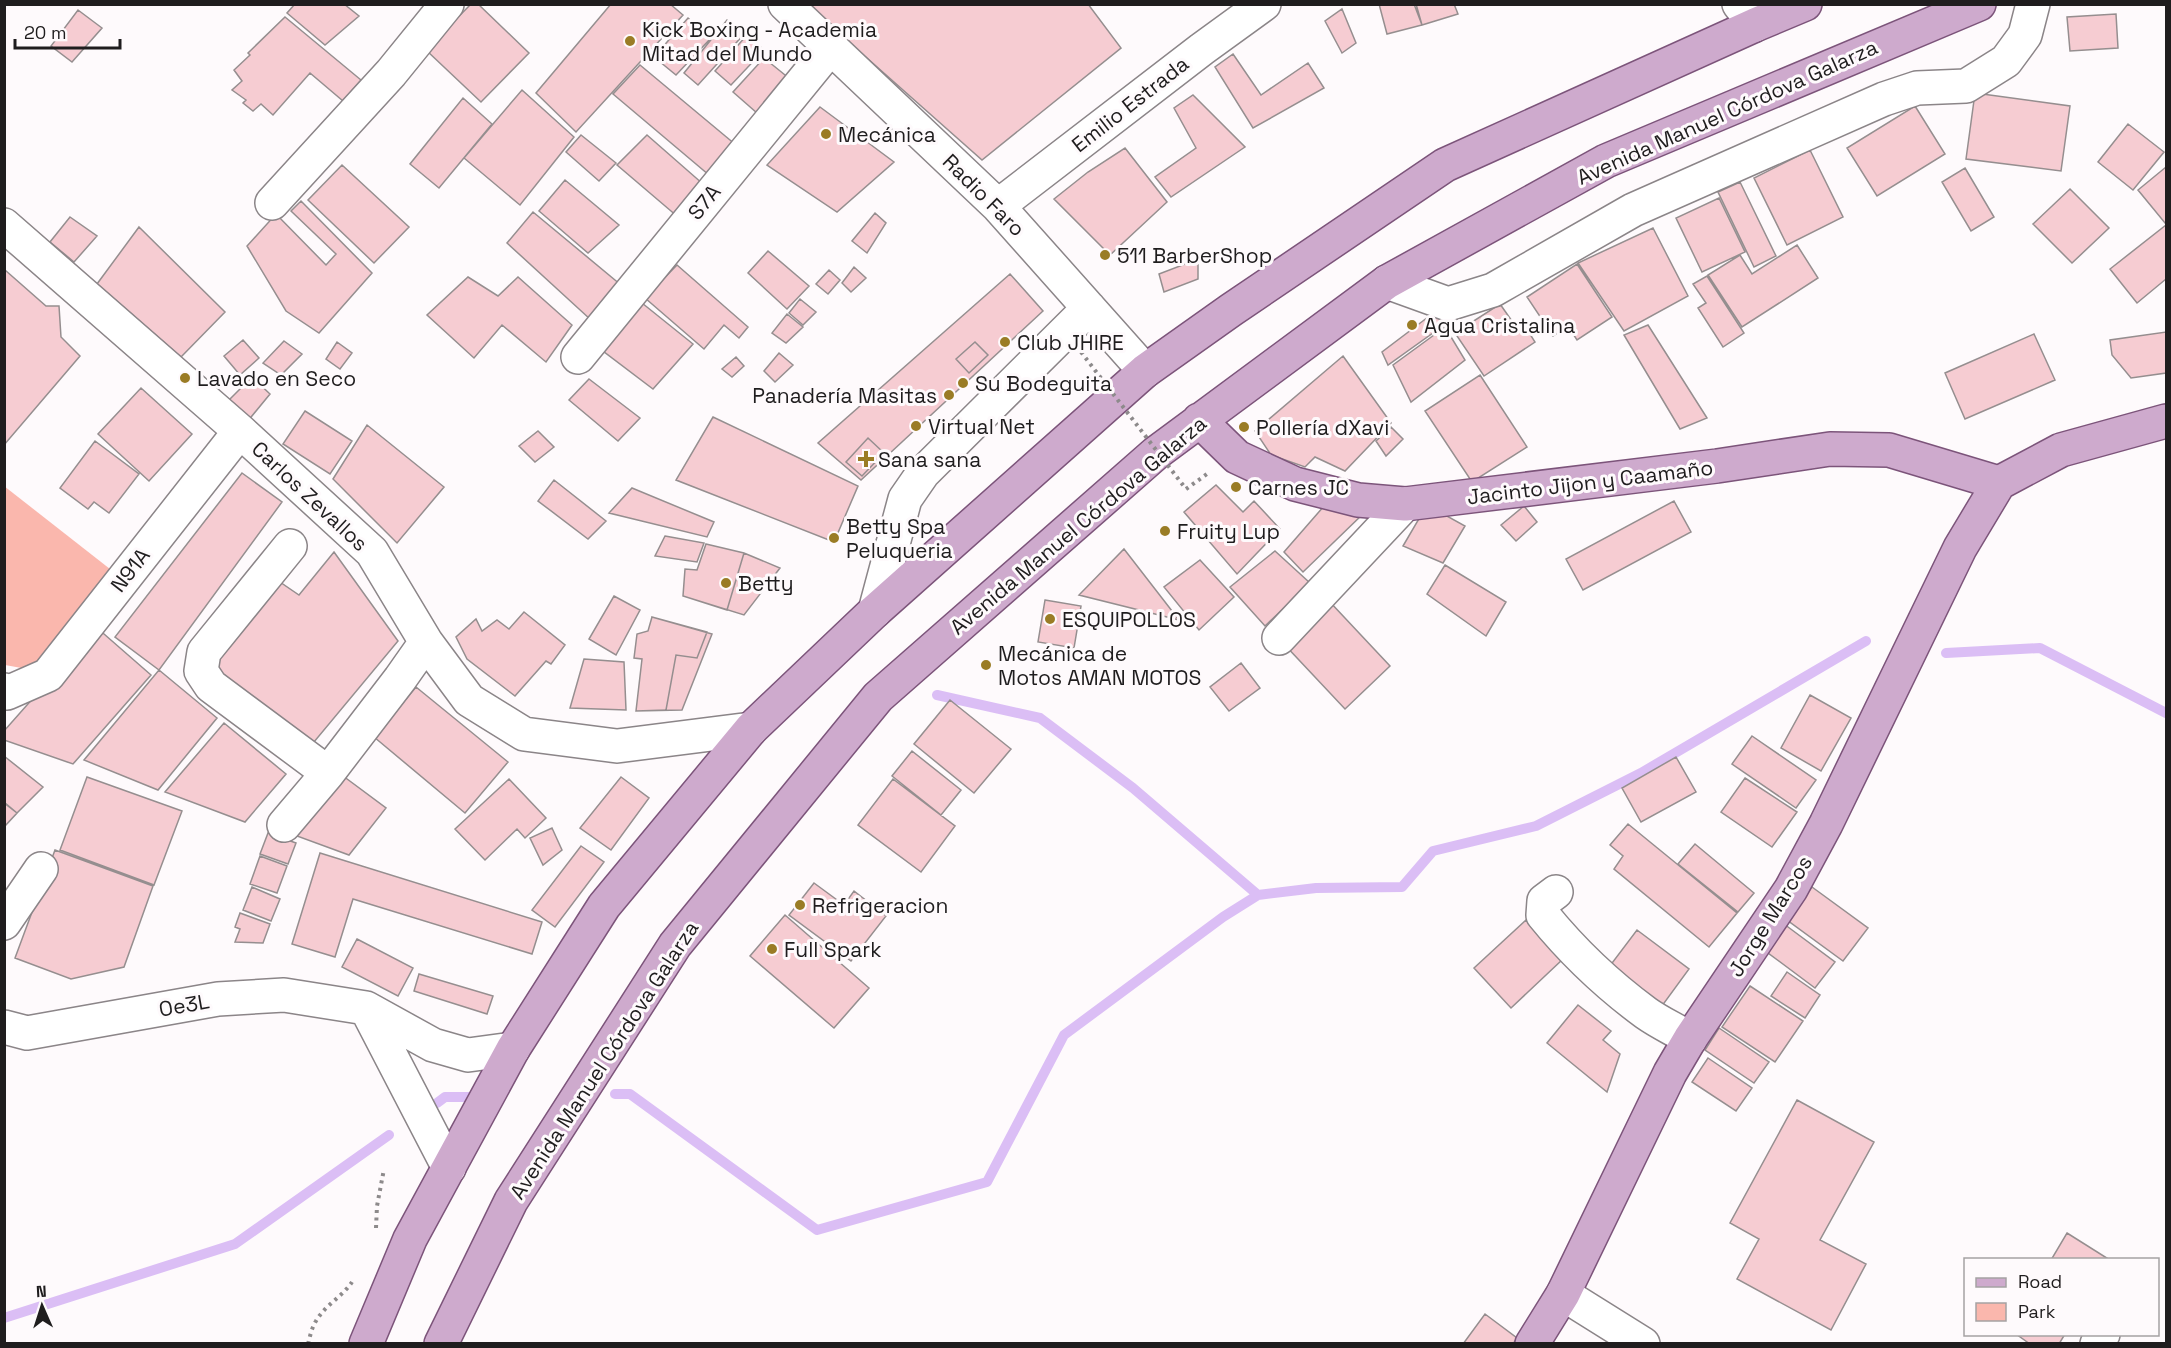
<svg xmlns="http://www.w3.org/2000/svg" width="2171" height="1348" viewBox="0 0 2171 1348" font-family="'Space Grotesk',sans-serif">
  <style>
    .green { fill: #fab7ad }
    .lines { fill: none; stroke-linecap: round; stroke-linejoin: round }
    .stream { stroke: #dbbef5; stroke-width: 10 }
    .building { fill: #f6ccd2; stroke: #958e8f; stroke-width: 1.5 }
    .minor-casing { stroke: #8b8588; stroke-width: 36 }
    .major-casing { stroke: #7c547a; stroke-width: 36 }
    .path { stroke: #8d8a8b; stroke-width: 4; stroke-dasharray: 3 4.5; stroke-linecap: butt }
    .minor { stroke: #fff; stroke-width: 33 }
    .major { stroke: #ceaacd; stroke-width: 33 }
    .path-bridge { stroke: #8d8a8b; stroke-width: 4; stroke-dasharray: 3 4.5; stroke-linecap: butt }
    .poi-dot { fill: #9a7c25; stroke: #fefafc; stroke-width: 2 }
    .labels { text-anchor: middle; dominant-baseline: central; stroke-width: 6; stroke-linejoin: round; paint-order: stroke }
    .poi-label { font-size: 21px; fill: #1f1d1e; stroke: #fefafc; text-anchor: start }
    .street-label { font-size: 21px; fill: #1f1d1e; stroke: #fefafc }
  </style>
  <rect width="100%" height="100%" fill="#fefafc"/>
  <!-- green -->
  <path class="green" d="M4,486L110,569L51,656L27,669L5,665Z"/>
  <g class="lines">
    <!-- stream -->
    <path class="stream" d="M1946,653L2040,648L2166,713
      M937,695L1040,718L1133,788L1258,895
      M615,1094H630L817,1230L987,1182L1064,1035L1223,917L1258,895L1316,888L1402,887L1433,851L1536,826L1641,773L1866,641
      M437,1103L445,1097H473
      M4,1318L235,1244L389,1135"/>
  </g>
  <!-- building -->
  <path class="building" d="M295,4H344L359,16L325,45L287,13Z
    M471,4H478L529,53L481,102L426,50Z
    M611,4H670L683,15L576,132L536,93Z
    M806,4H1088L1121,48L982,160Z
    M1379,4H1414L1422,25L1387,34Z
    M1416,4H1454L1458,14L1422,25Z
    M1342,9L1356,43L1342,53L1325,21Z
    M78,10L102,28L72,62L51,46Z
    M2116,14L2118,48L2070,51L2067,17Z
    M285,17L361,80L343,101L310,73L273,115L261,104L253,111L243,103L246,100L232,90L242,81L234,70L250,55L248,53Z
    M688,18L711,38L676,75L654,57Z
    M727,20L745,33L698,85L684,73Z
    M747,35L764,50L731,85L715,71Z
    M1233,54L1261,95L1308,63L1324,88L1253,128L1215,67Z
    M764,58L790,79L757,113L733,92Z
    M640,65L736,145L709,175L613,94Z
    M522,90L574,137L520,205L464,158Z
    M1975,93L2070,106L2061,171L1966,159Z
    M1193,95L1245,147L1171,197L1155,177L1196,148L1174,108Z
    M463,98L492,124L439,188L410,164Z
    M1915,106L1945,154L1877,196L1847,148Z
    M820,107L894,162L837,212L767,165Z
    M2128,124L2164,152L2133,190L2098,162Z
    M581,135L616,163L599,181L566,152Z
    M647,135L703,184L678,217L617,165Z
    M1125,148L1167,202L1110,255L1054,199L1088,172Z
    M1810,150L1843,217L1787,245L1754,178Z
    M342,165L409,227L374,263L308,200Z
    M2166,167V222L2165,223L2138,190Z
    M1965,168L1994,217L1971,231L1942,182Z
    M565,180L619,225L588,253L539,211Z
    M1740,182L1776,256L1754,267L1718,192Z
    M2070,189L2109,228L2072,263L2033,224Z
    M1719,198L1745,252L1702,272L1676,218Z
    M301,201L372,273L319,333L286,311L247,246L276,214L326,265L336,254L291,211Z
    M533,212L621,285L591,320L507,243Z
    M875,213L886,223L867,253L852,241Z
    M70,217L97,236L74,262L50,242Z
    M2166,225V279L2137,303L2110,269Z
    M139,227L225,312L181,357L97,284Z
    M1653,228L1688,296L1624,331L1578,263Z
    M1797,245L1818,278L1742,327L1708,275L1740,255L1752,274Z
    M768,251L809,286L787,309L748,273Z
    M1198,259V279L1164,292L1159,274Z
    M1577,264L1612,317L1577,340L1568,326L1553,336L1527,297Z
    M677,265L748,327L739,338L724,325L704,349L645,298Z
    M854,267L866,278L851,292L842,283Z
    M5,270L46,306H59L61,337L80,356L4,445Z
    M829,270L840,280L828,294L816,284Z
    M1010,274L1043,311L861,480L818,443Z
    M1707,276L1744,333L1723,347L1698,308L1706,303L1693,284Z
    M468,277L498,296L518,277L572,325L546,362L502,325L474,358L427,315Z
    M637,299L693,344L653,389L599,348Z
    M800,299L816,312L803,325L789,313Z
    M1500,304L1514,324L1521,320L1535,342L1484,376L1455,333Z
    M1436,311L1444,325L1388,365L1382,352Z
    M787,314L803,327L786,343L772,333Z
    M1648,325L1707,418L1680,429L1624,335Z
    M1445,327L1465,360L1411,402L1393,365Z
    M2166,332V373L2131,378L2112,355L2110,340Z
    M2034,334L2055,380L1965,419L1945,373Z
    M243,340L259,358L240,375L224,356Z
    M284,341L302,354L281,375L263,363Z
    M337,342L352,353L340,369L326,359Z
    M975,342L988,355L969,373L956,359Z
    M779,353L793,365L775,382L764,371Z
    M1343,356L1391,423L1345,471L1315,457L1305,467L1271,455L1255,431Z
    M736,357L744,366L732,377L722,369Z
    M1480,375L1527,447L1472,482L1425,411Z
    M252,377L270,394L247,422L228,401Z
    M589,379L640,418L618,441L569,400Z
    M141,388L192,434L149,481L98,434Z
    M305,411L352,441L330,474L283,444Z
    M713,417L858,486L834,542L676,480Z
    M367,425L444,487L397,543L333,479Z
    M1391,427L1403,439L1386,456L1376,441Z
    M538,431L554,447L535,462L519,446Z
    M868,438L884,453L862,476L846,462Z
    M95,441L139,474L109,513L94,502L88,509L60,488Z
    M242,473L282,502L159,670L115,637Z
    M554,480L606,521L588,539L538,501Z
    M1216,485L1243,512L1254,501L1280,529L1237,574L1184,512Z
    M632,488L714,522L707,537L609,513Z
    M1331,498L1366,511L1303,572L1284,552Z
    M1674,501L1691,532L1583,590L1566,559Z
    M1427,505L1465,526L1443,563L1403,546Z
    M1524,506L1537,522L1516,541L1501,525Z
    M665,536L704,543L697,562L655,556Z
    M706,544L744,553L780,568L744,615L683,596L685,569L697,570Z
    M706,544L744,553L727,610L683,596L685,569L697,570Z
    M1124,549L1179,620L1079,595Z
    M1275,551L1310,583L1265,626L1230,587Z
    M334,552L398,641L309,748L208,661L274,578L299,595Z
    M1200,560L1234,597L1199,630L1164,587Z
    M1445,565L1506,602L1486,636L1427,594Z
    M614,596L640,610L616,655L589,639Z
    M1045,600L1081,606L1074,648L1038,642Z
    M1329,601L1390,666L1345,709L1283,643Z
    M524,612L565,645L551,664L546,661L515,696L467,659L456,637L476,619L482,631L497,620L509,629Z
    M652,617L712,634L682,710L636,711L642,659L634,658L637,634L648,631Z
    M652,617L707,632L697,658L676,655L666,710L636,711L642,659L634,658L637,634L648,631Z
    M96,627L151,675L73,764L4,740V731Z
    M584,659L624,662L626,710L570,708Z
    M1241,663L1260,688L1229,711L1210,687Z
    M159,670L217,718L158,790L84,760Z
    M416,687L508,762L465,813L374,737Z
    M1810,695L1851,718L1821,771L1781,748Z
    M950,700L1011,749L974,793L914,744Z
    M224,723L286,774L245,822L165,792Z
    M1752,736L1816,780L1796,808L1732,764Z
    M912,751L961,790L941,815L892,776Z
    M4,756L43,787L17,813L4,802Z
    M1676,757L1696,792L1641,822L1622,788Z
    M335,770L386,808L349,855L286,832Z
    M87,777L182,811L154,885L60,850Z
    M621,777L649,798L611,850L580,828Z
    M1745,778L1797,812L1772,847L1721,812Z
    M509,779L546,818L525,838L517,829L485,860L455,829Z
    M893,779L955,826L921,872L858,825Z
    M4,803L17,813L4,827Z
    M1628,824L1737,913L1709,947L1614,869L1623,856L1610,845Z
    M552,828L562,850L543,865L530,838Z
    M268,833L296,843L288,864L260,854Z
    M1695,844L1754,893L1738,912L1678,864Z
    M581,846L604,862L555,927L532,910Z
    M55,850L153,886L124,967L71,979L15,958Z
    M320,853L542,922L532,954L353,899L335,957L292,944Z
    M260,856L287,866L277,893L250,884Z
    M814,883L844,905L854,891L886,916L851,961L789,915Z
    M252,887L280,899L271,921L243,910Z
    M1812,887L1868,928L1843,961L1787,920Z
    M240,913L270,924L263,943L235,942L240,929L235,927Z
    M785,915L869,988L834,1028L750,956Z
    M1526,920L1563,959L1511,1008L1474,968Z
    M1784,924L1835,962L1815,988L1764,950Z
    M1637,930L1689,969L1659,1010L1606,971Z
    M357,939L413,968L398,996L342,967Z
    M1787,972L1820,995L1805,1018L1771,996Z
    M419,974L493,996L487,1014L414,991Z
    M1750,986L1803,1021L1775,1062L1722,1027Z
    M1578,1005L1611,1031L1603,1040L1620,1054L1607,1092L1547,1043Z
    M1719,1028L1769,1062L1754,1083L1705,1050Z
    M1708,1058L1752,1088L1736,1111L1692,1082Z
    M1797,1100L1874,1142L1820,1240L1866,1264L1831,1330L1737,1279L1759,1239L1730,1223Z
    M2067,1233L2110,1260H2051Z
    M1485,1314L1517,1338L1513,1344H1463Z
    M2016,1334H2065L2059,1344H2030Z"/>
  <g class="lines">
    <!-- minor casing -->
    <g class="minor-casing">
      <path id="minor" d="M785,4L998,206L1145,371
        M1739,4L1755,25
        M272,203L391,73L447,4
        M998,206L1202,49L1264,4
        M4,225L240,431L372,552L426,642L469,700L524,734L617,746L751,729
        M1387,282L1448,304L1493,290L1633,210L1884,99L1917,88L1966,86L2006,61L2025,35L2033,4
        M578,357L831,47
        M290,546L204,652L201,671L211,686L328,773L400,679L426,642
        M875,611L905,499L923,473L1089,308
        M1279,638L1405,504
        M4,690L7,693L48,675L240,431
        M284,825L328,773
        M1556,892L1544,901L1543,915C1573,952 1608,985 1646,1013C1660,1023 1676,1030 1690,1039
        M4,923L41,869
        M366,1008L449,1168
        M4,1027L27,1033L218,999L284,995L366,1008L433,1045L468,1055L513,1049
        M1563,1294L1643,1344
        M2097,1344L2103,1334"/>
    </g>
    <!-- major casing -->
    <g class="major-casing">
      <path id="major" d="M1199,420L1237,457L1295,484L1358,500L1405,504L1717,466L1830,449L1889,450L1999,483
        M1999,483L2061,450L2166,421
        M366,1344L410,1239L513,1049L604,906L751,729L875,611L1145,371L1231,310L1445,165L1755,25L1805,4
        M441,1344L511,1201L675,945L878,697L1156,453L1387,282L1606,161L1979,4
        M1532,1344L1563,1294L1670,1073L1690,1039L1791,889L1826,824L1960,548L1999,483"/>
    </g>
    <!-- path -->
    <path class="path" d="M1186,489L1207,474
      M376,1228L377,1206L384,1169
      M308,1344C310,1336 312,1327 316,1321C325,1305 342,1297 352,1282"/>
    <!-- minor -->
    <use href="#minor" class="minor"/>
    <!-- major -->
    <use href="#major" class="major"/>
    <!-- path-bridge -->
    <path class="path-bridge" d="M1081,352L1186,489"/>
  </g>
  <!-- markers -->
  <g class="poi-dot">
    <circle cx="630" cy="41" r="6"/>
    <circle cx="826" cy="134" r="6"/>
    <circle cx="1105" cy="255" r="6"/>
    <circle cx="1412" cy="325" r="6"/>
    <circle cx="1005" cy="342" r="6"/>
    <circle cx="185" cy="378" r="6"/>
    <circle cx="963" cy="383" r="6"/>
    <circle cx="949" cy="395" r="6"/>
    <circle cx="916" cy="426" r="6"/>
    <circle cx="1244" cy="427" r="6"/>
    <path d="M863 450h6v6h6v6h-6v6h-6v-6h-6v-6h6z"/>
    <circle cx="1236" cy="487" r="6"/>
    <circle cx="1165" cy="531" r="6"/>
    <circle cx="834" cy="538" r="6"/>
    <circle cx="726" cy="583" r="6"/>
    <circle cx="1050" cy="619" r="6"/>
    <circle cx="986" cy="665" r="6"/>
    <circle cx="800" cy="905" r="6"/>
    <circle cx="772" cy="949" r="6"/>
  </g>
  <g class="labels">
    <!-- poi labels -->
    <g class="poi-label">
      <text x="642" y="29">Kick Boxing - Academia<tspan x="642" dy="24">Mitad del Mundo</tspan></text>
      <text x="838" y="134">Mecánica</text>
      <text x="1117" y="255">511 BarberShop</text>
      <text x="1424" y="325">Agua Cristalina</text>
      <text x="1017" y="342">Club JHIRE</text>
      <text x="197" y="378">Lavado en Seco</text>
      <text x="975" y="383">Su Bodeguita</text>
      <text x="937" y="395" text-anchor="end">Panadería Masitas</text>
      <text x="928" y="426">Virtual Net</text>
      <text x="1256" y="427">Pollería dXavi</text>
      <text x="878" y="459">Sana sana</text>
      <text x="1248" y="487">Carnes JC</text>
      <text x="846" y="526">Betty Spa<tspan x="846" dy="24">Peluqueria</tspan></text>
      <text x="1177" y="531">Fruity Lup</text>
      <text x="738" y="583">Betty</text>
      <text x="1062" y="619">ESQUIPOLLOS</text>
      <text x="998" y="653">Mecánica de<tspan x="998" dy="24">Motos AMAN MOTOS</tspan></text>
      <text x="812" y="905">Refrigeracion</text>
      <text x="784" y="949">Full Spark</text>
    </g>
    <!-- street labels -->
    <g class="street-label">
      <text transform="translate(1130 104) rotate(-38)">Emilio Estrada</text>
      <text transform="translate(1727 112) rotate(-24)">Avenida Manuel Córdova Galarza</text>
      <text transform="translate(984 195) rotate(45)">Radio Faro</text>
      <text transform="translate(704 202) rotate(-51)">S7A</text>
      <text transform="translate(1590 482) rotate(-7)">Jacinto Jijon y Caamaño</text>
      <text transform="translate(310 496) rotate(43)">Carlos Zevallos</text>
      <text transform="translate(1078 525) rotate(-40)">Avenida Manuel Córdova Galarza</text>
      <text transform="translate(130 570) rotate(-52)">N91A</text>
      <text transform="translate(1770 916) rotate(-58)">Jorge Marcos</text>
      <text transform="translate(184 1005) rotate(-10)">Oe3L</text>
      <text transform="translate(604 1060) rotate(-57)">Avenida Manuel Córdova Galarza</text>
    </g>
  </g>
  <!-- border -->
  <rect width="2171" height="1348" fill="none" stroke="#1f1d1e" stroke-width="12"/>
  <!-- legend -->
  <rect x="1964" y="1258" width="195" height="78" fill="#fefafc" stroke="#a5a2a3" stroke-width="1.5"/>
  <rect x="1976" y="1278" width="30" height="9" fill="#ceaacd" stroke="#a5a2a3" stroke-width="1.5"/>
  <text x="2018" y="1288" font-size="18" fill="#1f1d1e">Road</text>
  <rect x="1976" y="1303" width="30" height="18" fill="#fab7ad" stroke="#a5a2a3" stroke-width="1.5"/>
  <text x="2018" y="1318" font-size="18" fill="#1f1d1e">Park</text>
  <!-- north arrow -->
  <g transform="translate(42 1306) rotate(357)" stroke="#fefafc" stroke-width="4.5" paint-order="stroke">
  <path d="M0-4.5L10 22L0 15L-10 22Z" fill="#1f1d1e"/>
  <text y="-9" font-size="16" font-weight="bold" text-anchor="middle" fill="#1f1d1e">N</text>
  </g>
  <!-- scale -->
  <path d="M15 39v9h105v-9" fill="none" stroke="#1f1d1e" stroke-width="3"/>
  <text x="24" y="39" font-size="18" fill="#1f1d1e" stroke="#fefafc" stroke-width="4.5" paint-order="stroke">20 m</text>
</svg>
